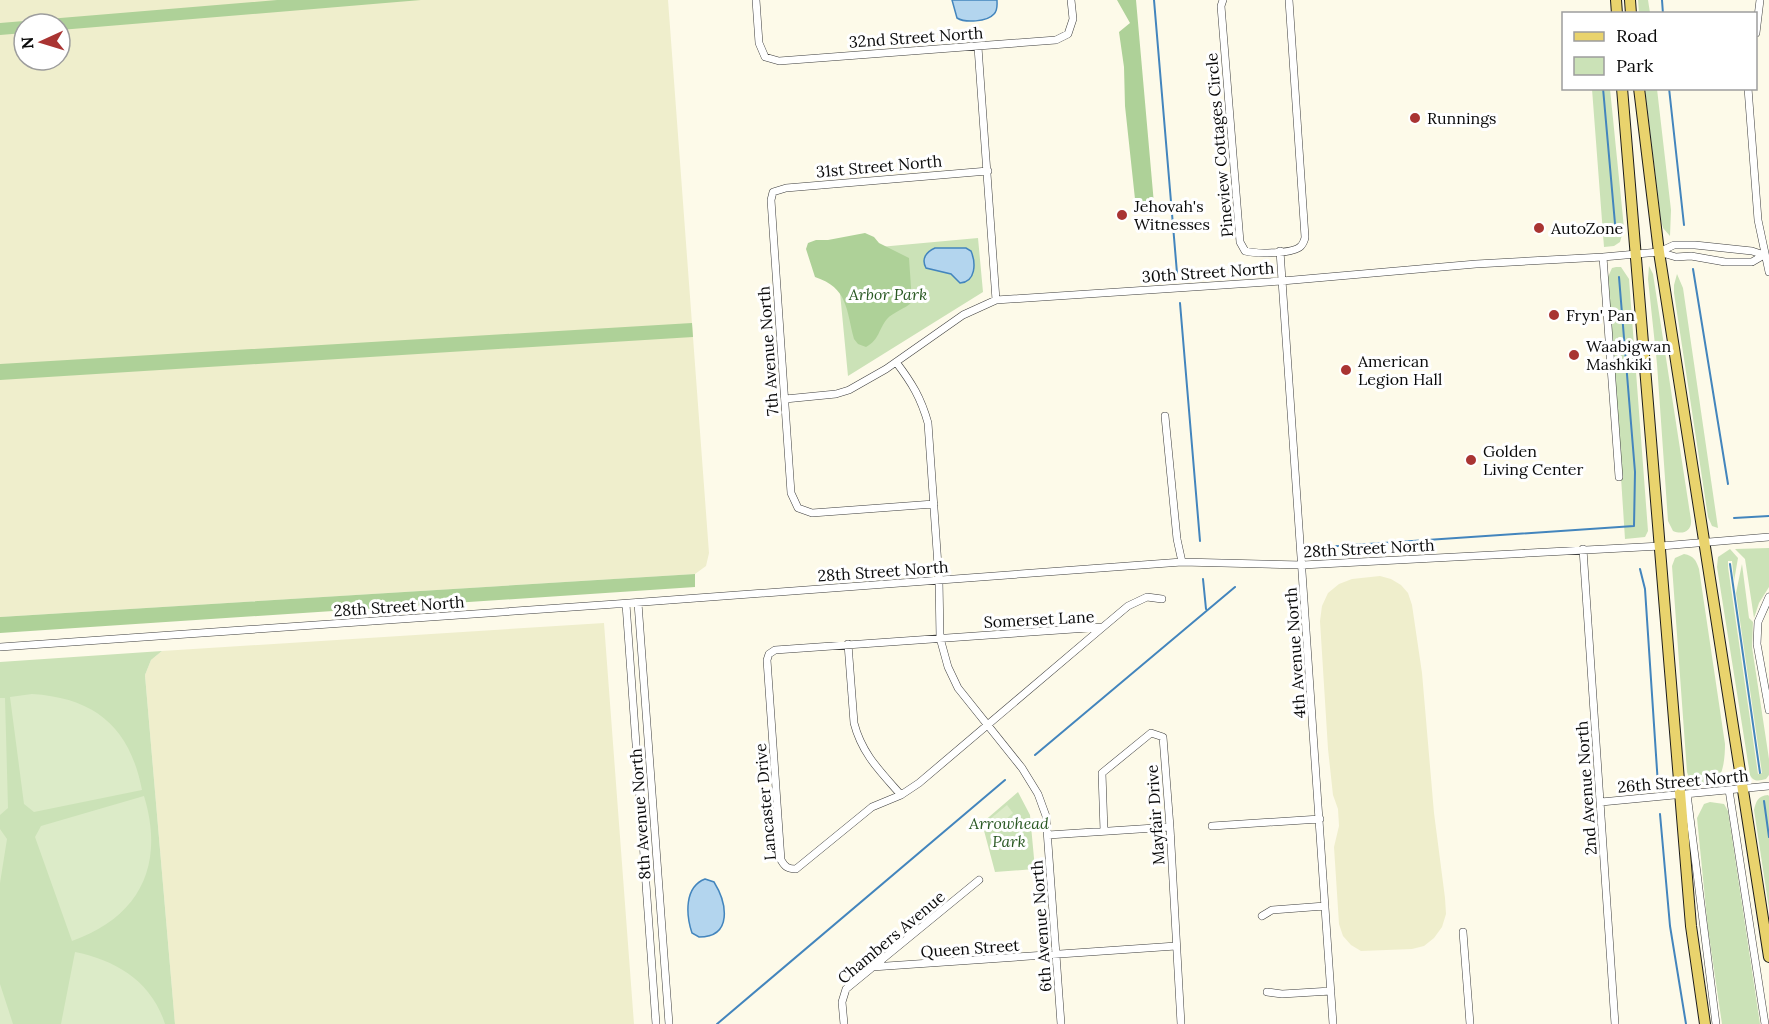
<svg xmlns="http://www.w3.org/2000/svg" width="1769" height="1024" viewBox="0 0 1769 1024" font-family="Lora,serif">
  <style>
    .farmland { fill: #efeecc; fill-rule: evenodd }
    .green { fill: #cbe2b7 }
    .forest { fill: #aed198 }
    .pitch { fill: #dcebc8 }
    .water { fill: #b3d5ee; stroke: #4385bd; stroke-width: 1.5 }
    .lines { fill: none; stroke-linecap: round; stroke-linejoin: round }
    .stream { stroke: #4385bd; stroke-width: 2 }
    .street-casing { stroke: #3d3d3d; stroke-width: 8 }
    .primary-casing { stroke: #1b1b1b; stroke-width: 12 }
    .street { stroke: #fff; stroke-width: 7 }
    .primary { stroke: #e9d36d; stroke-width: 10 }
    .poi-dot { fill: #a93432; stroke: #fff; stroke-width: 2 }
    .labels { text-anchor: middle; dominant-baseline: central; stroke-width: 6; stroke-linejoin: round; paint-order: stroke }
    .street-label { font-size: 16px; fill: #0a0a0a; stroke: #fff }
    .poi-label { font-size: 16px; fill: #0a0a0a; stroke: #fff; text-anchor: start }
    .park-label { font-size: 16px; font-style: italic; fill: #2a5923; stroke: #fff }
  </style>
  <rect width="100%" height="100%" fill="#fdfae9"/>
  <!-- farmland -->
  <path class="farmland" d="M0,0H668L709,553L706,566L695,574L0,617ZM24,24H60V60H24Z
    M1380,576L1391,579L1401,585L1408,593L1412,605L1422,673L1434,813L1445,898L1446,914L1442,927L1434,938L1424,946L1412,949L1361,951L1351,945L1343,936L1339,924L1334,847L1339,826L1338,809L1333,795L1328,749L1320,621L1322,606L1328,593L1339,584L1352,579Z
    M604,623L634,1024H175L145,675L151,660L162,651Z"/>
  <!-- green -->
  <path class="green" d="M1638,0H1648L1650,13H1639Z
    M1592,89H1610L1624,228L1620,242L1614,246L1604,247Z
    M1645,89H1657L1671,210L1670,236L1663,228L1661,220Z
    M978,238L983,292L848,376L836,251Z
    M1649,266L1653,274L1691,520C1692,531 1683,535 1673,531L1668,521L1657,364L1648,279Z
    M1616,267H1621L1629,279L1648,531L1645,537L1625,539L1608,277L1612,268Z
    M1677,274L1683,288L1718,528L1712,526L1708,517L1674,293V285Z
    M1769,548V587L1759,603L1754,618L1745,559L1735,549Z
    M1730,549L1738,558L1734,581L1732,561H1728V567L1758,774L1762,773L1736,593L1742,564L1749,618L1753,622L1752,647L1769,759V775L1766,779C1759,781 1753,782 1750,775L1717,567L1718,557Z
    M1684,554C1694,556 1696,560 1699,569L1725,744C1725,766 1721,796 1691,784L1687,772L1672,566L1675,558Z
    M162,651L151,660L145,675L175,1024H0V662Z
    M1018,792L1030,815L1035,869L995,872L982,823Z
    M1768,795L1769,796V909L1754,810C1756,801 1758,796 1768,795Z
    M1710,802L1724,804L1728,811L1760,1024H1722L1708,929L1697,818L1704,804Z"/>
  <!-- forest -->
  <path class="forest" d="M277,0H421L60,30V24H24V33L0,35V23Z
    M1117,0H1136L1154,204L1143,206L1135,199L1125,106L1124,67L1119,32L1130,23Z
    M865,233L874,237L879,243L909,258L912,302C905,309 893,312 887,319C878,330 880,339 866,347L858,344L854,339C846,309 848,288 815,277L806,249L808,243L816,240H828Z
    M692,323L693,337L0,380V364Z
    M695,574V587L0,633V617Z"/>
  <!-- pitch -->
  <path class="pitch" d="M32,694C96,698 130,728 142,790L34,812L24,804L10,697Z
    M0,698H5L8,808L0,815Z
    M144,796C165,865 140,917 72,941L35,837L41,826Z
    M1007,805L1013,813L997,827L990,819Z
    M0,829L7,839L0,883Z
    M75,952C116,960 152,982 165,1024H61Z
    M0,984L13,1024H0Z"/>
  <!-- water -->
  <path class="water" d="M952,0H997C997,5 998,10 994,14C987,22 965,23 957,18Z
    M935,248H966L971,251C976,263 976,282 960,283L951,274L926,268C921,259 926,252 935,248Z
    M705,879L714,882C727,903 733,937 699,937L692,933C686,915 684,887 705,879Z"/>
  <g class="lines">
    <!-- stream -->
    <path class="stream" d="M1154,0L1177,273
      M1662,0L1663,14
      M1603,88L1616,235
      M1669,88L1684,225
      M1693,269L1728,484
      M1180,303L1200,541
      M1734,518L1769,516
      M1324,547L1634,526L1635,472L1619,277
      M1730,564L1760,773
      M1640,569L1645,589L1658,785
      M1203,579L1206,609
      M1035,755L1235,587
      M1764,801L1769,837
      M1660,814L1670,926L1686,1024
      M717,1024L1005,780"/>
    <!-- street casing -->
    <g class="street-casing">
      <path id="street" d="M756,0L759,43L765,57L779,61L1056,40L1068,34L1073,19L1071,0
        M1223,0L1221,6L1240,242L1245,251C1256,254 1294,254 1301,246C1303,244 1305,239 1305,237L1289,0
        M1756,33L1760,0
        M978,47L996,300
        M1748,88L1758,220L1769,272
        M1280,251L1333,1024
        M1659,252L1676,257L1691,256L1725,262H1752L1764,255
        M1603,257L1619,477
        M896,362C912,383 921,398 928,423L939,580L940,638L948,667L958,688L1022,768L1038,794L1046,816L1061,1024
        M785,399L836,394L849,390L886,369L963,315L996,300L1282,281L1476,264L1603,257L1659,252L1674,245H1695L1752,251L1764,255
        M1165,416L1177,539L1182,562
        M934,504L812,513L798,508L791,493L771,200L773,192L786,188L988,171
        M1583,549L1615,1024
        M1769,597L1758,622L1757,644L1769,710
        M638,603L669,1024
        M626,604L656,1024
        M1103,627L919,783L901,795L872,807L796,869C788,869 785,867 781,860L767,660L769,654L775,650Z
        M1103,627L1128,606L1147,597L1162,599
        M848,644L854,723C862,754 880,771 901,795
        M0,647L616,604L1182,562L1302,565L1661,546L1769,537
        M1729,790L1765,1024
        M1687,794L1716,1024
        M1601,802L1769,786
        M1212,826L1320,819
        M1104,831L1102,773L1151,733L1163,737L1170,827L1181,1024
        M1048,835L1170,827
        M1262,916L1272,910L1325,906
        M1463,932L1470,1024
        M872,967L1176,946
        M1267,992L1282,994L1331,991
        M844,1024L842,1002L846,989L979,880"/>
    </g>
    <!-- primary casing -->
    <g class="primary-casing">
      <path id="primary" d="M1616,0L1617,14
        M1630,0L1631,14
        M1622,88L1691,926L1705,1024
        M1639,88L1659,252L1769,957"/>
    </g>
    <!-- street -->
    <use href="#street" class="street"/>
    <!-- primary -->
    <use href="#primary" class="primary"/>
  </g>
  <!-- markers -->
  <g class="poi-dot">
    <circle cx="1415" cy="118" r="6"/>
    <circle cx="1122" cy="215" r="6"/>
    <circle cx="1539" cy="228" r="6"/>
    <circle cx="1554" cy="315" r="6"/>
    <circle cx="1574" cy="355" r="6"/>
    <circle cx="1346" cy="370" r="6"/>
    <circle cx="1471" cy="460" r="6"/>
  </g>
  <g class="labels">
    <!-- street labels -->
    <g class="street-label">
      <text transform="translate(916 37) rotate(-4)">32nd Street North</text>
      <text transform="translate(1219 145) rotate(-95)">Pineview Cottages Circle</text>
      <text transform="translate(879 166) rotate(-5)">31st Street North</text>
      <text transform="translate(1208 272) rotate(-4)">30th Street North</text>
      <text transform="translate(768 351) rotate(-94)">7th Avenue North</text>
      <text transform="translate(1369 548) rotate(-3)">28th Street North</text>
      <text transform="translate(883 571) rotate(-4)">28th Street North</text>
      <text transform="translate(399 606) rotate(-4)">28th Street North</text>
      <text transform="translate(1039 619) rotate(-3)">Somerset Lane</text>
      <text transform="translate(1295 653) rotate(-94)">4th Avenue North</text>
      <text transform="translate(1683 781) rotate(-5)">26th Street North</text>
      <text transform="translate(1586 788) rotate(-94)">2nd Avenue North</text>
      <text transform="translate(765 802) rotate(-95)">Lancaster Drive</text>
      <text transform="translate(640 814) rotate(-94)">8th Avenue North</text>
      <text transform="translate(1155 815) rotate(-94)">Mayfair Drive</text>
      <text transform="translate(1041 926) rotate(-94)">6th Avenue North</text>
      <text transform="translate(891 937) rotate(-40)">Chambers Avenue</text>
      <text transform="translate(970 948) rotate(-4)">Queen Street</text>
    </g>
    <!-- poi labels -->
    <g class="poi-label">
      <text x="1427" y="118">Runnings</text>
      <text x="1134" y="206">Jehovah's<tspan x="1134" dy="18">Witnesses</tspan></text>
      <text x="1551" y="228">AutoZone</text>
      <text x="1566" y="315">Fryn' Pan</text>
      <text x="1586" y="346">Waabigwan<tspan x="1586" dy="18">Mashkiki</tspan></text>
      <text x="1358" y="361">American<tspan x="1358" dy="18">Legion Hall</tspan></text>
      <text x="1483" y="451">Golden<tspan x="1483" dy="18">Living Center</tspan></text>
    </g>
    <!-- park labels -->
    <g class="park-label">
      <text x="888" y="294">Arbor Park</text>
      <text x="1009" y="823">Arrowhead<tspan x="1009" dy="18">Park</tspan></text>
    </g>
  </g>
  <!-- legend -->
  <rect x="1562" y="12" width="195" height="78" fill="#ffffff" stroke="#9d9d9d" stroke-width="1.5"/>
  <rect x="1574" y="32" width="30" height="9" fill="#e9d36d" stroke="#9d9d9d" stroke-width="1.5"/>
  <text x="1616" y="42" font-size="18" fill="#0a0a0a">Road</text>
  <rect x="1574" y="57" width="30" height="18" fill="#cbe2b7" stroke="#9d9d9d" stroke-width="1.5"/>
  <text x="1616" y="72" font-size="18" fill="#0a0a0a">Park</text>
  <!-- north arrow -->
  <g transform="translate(42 42) rotate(266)"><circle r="28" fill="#ffffff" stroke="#9d9d9d" stroke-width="1.5"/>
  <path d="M0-4.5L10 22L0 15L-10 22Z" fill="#a93432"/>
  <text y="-9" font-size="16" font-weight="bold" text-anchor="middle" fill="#0a0a0a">N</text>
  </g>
</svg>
